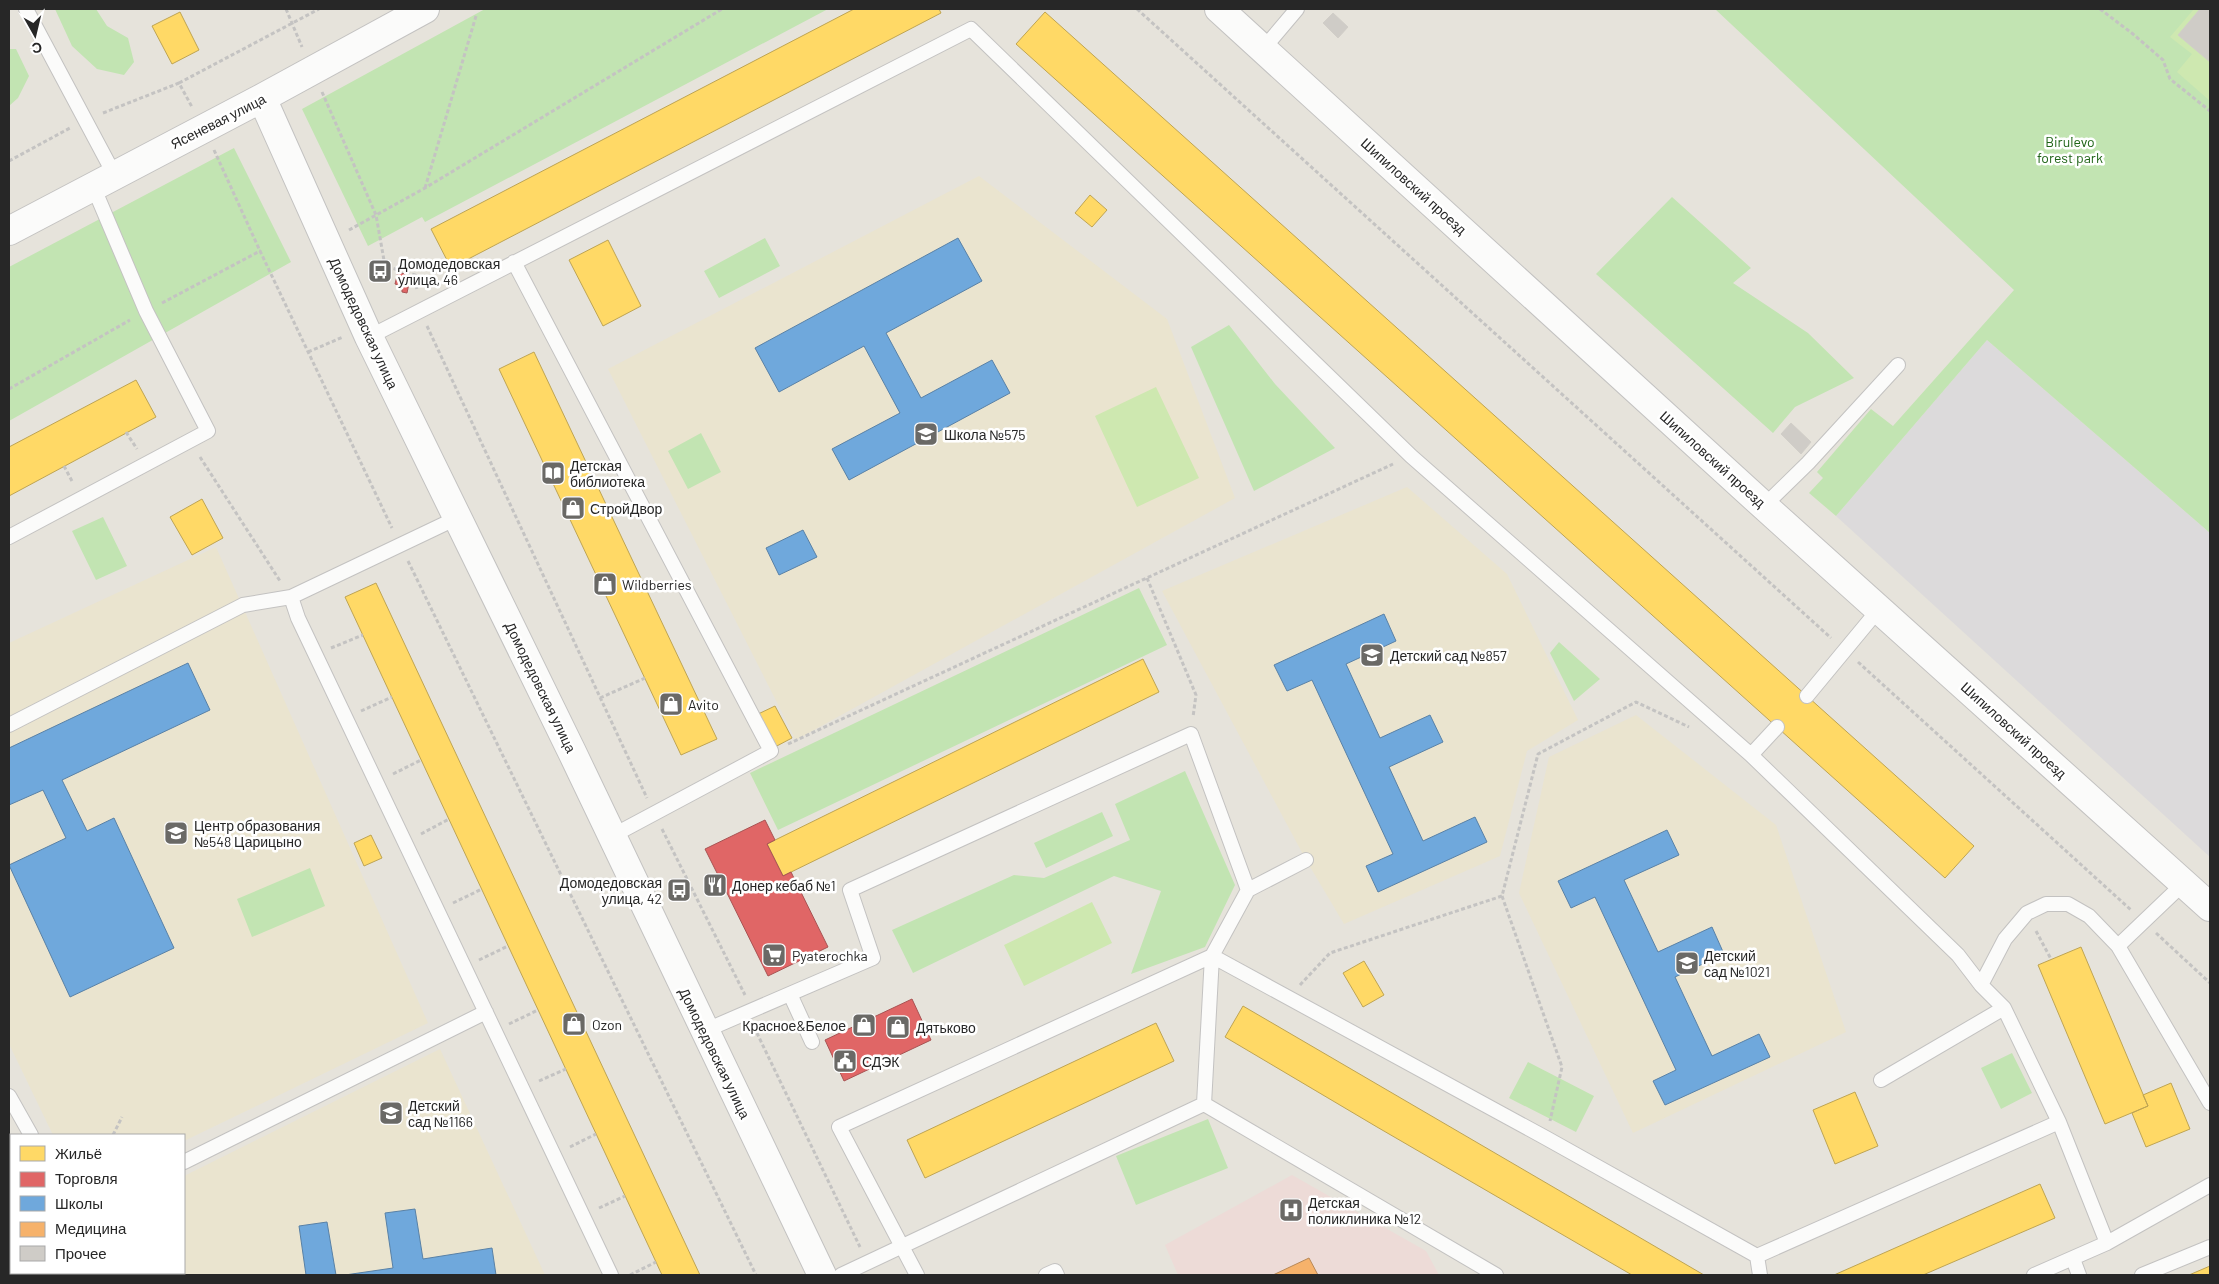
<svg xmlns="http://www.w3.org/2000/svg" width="2219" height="1284" viewBox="0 0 2219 1284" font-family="Barlow,sans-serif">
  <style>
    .industrial { fill: #dcdadb }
    .education { fill: #eae4cf }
    .medical { fill: #eddbd7 }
    .green { fill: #c2e4b2 }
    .pitch { fill: #cee8b0 }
    .homes { fill: #ffd966; stroke: #bea453 }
    .shops { fill: #e06666; stroke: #a85353 }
    .schools { fill: #6fa8dc; stroke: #5981a6 }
    .health { fill: #f6b26b; stroke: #b88857 }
    .building { fill: #cfccc7; stroke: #d1cec8 }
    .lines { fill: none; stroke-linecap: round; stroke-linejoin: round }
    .lane-casing { stroke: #c3c2c1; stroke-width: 16 }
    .secondary-casing { stroke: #c3c2c1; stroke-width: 30 }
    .path { stroke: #c4c3c2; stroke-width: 3; stroke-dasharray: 4 2.5; stroke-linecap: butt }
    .lane { stroke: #fbfbfa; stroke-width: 14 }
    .secondary { stroke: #fbfbfa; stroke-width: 28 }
    .labels { text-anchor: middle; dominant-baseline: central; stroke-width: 5; stroke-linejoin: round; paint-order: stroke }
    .street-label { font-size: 14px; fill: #272727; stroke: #fff }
    .park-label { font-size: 14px; fill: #1f6417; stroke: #fff }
    .poi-label { font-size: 14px; fill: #272727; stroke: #fff; text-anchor: start }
  </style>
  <rect width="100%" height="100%" fill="#e6e3db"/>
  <!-- industrial -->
  <path class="industrial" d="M1987,340L2210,533V857L1836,516Z"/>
  <!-- education -->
  <path class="education" d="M979,176L1167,319L1235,498L796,740L608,369Z
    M1407,487L1507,574L1578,720L1527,751L1500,856L1344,924L1306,860L1162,591Z
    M216,547L428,1023L184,1141V1135H53L9,1044V643Z
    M1636,715L1776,825L1846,1032L1633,1133L1519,893L1549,757Z
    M440,1049L545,1275H143L142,1273H184V1176Z"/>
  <!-- medical -->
  <path class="medical" d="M1292,1175L1426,1251L1439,1275H1178L1165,1245Z"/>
  <!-- green -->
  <path class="green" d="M55,9H96L107,26L128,38L134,62L124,75L97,69L72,46Z
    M485,9H828L425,222L422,217L368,246L302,109Z
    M1715,9H2210V533L1987,340L1836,516L1809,493L1823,478L1817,472L1871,409L1893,426L2014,290Z
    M9,49H16L29,76L18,98L9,106Z
    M234,148L291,262L9,421V267Z
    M1672,197L1751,268L1733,283L1808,333L1854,378L1795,407L1773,433L1596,274Z
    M765,238L780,266L719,298L704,271Z
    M1229,325L1275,384L1335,448L1254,491L1191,347Z
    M701,433L721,472L688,489L668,451Z
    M103,517L127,566L96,580L72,531Z
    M1139,588L1167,645L778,830L750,773Z
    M1559,642L1600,679L1574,701L1550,653Z
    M1185,771L1235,885L1205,947L1131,974L1161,891L1114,876L913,973L892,930L1014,875L1044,878L1130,840L1115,804Z
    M1102,812L1113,836L1046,868L1034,843Z
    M310,868L325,906L252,937L237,899Z
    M2012,1053L2032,1093L2001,1109L1981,1068Z
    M1528,1062L1594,1096L1576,1132L1509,1098Z
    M1208,1119L1228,1168L1136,1205L1116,1156Z"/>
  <!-- pitch -->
  <path class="pitch" d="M2194,9H2210V101L2177,72L2192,54L2170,37Z
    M1156,387L1199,478L1137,507L1095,416Z
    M1092,902L1112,943L1024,986L1004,945Z"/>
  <!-- homes -->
  <path class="homes" d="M854,9H939L941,13L451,268L431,229Z
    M180,12L199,50L172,64L152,26Z
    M1045,12L1974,846L1945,878L1016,44Z
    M1090,195L1107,210L1092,227L1075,213Z
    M608,240L641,306L603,326L569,260Z
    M534,352L717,739L681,755L499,369Z
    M136,380L156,417L9,496V447Z
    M202,499L223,538L192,555L170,517Z
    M376,583L700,1275H662L656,1262L345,597Z
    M1143,659L1159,692L783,876L767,844Z
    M775,706L792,738L773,748L756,715Z
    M371,835L382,858L364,866L354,843Z
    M2081,947L2148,1106L2105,1124L2038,965Z
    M1364,961L1384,995L1363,1007L1343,973Z
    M1243,1006L1704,1275H1632L1377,1127L1225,1037Z
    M1156,1023L1174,1061L925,1178L907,1140Z
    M2171,1083L2190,1129L2146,1147L2132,1113L2148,1106L2143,1095Z
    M1855,1092L1878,1146L1835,1164L1813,1110Z
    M9,1169L11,1175V1259L9,1254Z
    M2040,1184L2055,1218L1923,1275H1834Z
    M2210,1266V1275H2189Z
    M18,1273H58L60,1275H19Z"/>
  <!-- shops -->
  <path class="shops" d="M398,272L405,274L403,282L409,283L407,293L402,292V286L395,284Z
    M765,820L775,840L767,844L783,876L791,872L828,947L768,976L724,887L717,891L711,879L718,875L705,849Z
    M912,999L931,1040L844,1081L825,1040Z"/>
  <!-- schools -->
  <path class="schools" d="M958,238L982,281L886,333L921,398L992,360L1010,393L849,480L832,449L900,413L864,346L779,392L755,348Z
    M803,530L817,557L779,575L766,548Z
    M1384,614L1396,641L1346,664L1380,738L1430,715L1443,742L1389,767L1423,841L1475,817L1487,842L1378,892L1366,866L1393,854L1312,680L1287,691L1274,665Z
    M188,663L210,710L62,780L87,831L114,818L174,948L70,997L9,865L66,838L43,790L9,805V748Z
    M1667,830L1679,855L1624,880L1658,952L1712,927L1724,954L1675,977L1712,1056L1759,1034L1770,1057L1665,1105L1653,1081L1676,1070L1595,897L1571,908L1558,881Z
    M415,1209L423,1259L492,1248L496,1275H345L393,1268L385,1213Z
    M327,1222L336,1275H306L299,1226Z"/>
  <!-- health -->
  <path class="health" d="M1309,1258L1318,1275H1273Z"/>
  <!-- building -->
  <path class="building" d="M2200,9H2210V62L2178,35Z
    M1333,13L1348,27L1338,38L1323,23Z
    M1791,423L1811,442L1801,454L1781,434Z"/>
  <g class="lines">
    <!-- lane casing -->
    <g class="lane-casing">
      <path id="lane" d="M26,9L114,174
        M1264,48L1297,9
        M514,262L771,751L612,836
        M369,337L971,29L1411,456L1751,755L1958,955L1981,985L2004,1008L2059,1122L2107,1243
        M1764,506L1808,463L1898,365
        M459,517L291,597L298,618L611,1275
        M9,537L208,431L146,311L93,186
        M1807,696L1879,609
        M9,725L243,605L291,597
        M1751,755L1777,727
        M2118,946L2184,883
        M1981,985L2005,939L2027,913L2046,904H2068L2089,916L2118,946L2210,1103
        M790,994L812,1042
        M704,1031L873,958L850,890L1191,734L1248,890
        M1881,1080L2004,1008
        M9,1096L31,1135
        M1204,1104L1212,956L1248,890L1306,860
        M184,1162L486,1012
        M1757,1256L1760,1275
        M2073,1259L2079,1275
        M102,1273L103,1275
        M841,1275L1204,1104L1496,1275
        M917,1275L839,1127L1212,956L1546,1138L1757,1256L2059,1122
        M1046,1275L1055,1271L1057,1275
        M2034,1275L2107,1243L2210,1185
        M2142,1275L2210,1247"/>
    </g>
    <!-- secondary casing -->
    <g class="secondary-casing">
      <path id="secondary" d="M1219,9L1764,506L2210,907
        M262,98L369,337L572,752L822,1275
        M9,231L262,98L425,9"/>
    </g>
    <!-- path -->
    <path class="path" d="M286,9L302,47
      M1137,9L1831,638
      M2100,9L2133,34L2163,60L2170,79L2210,111
      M179,83L319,9
      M322,92L376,215L385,266L415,275L417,291
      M103,113L179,83L192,107
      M214,150L260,251
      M9,161L70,128
      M425,188L476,16
      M349,230L425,188L722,9
      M162,303L260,251L392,528
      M427,326L647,798
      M308,352L343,337
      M9,389L130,320
      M126,432L137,449
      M200,457L280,581
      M64,466L73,483
      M408,561L756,1275
      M1147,578L1196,695L1193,717
      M331,648L363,635
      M1858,662L2131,910
      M600,698L645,678
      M361,711L392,697
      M788,744L1393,464
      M393,774L421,760
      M662,829L745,995
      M421,834L449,819
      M1502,896L1562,1067L1550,1121
      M453,903L482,889
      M2036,931L2051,959
      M2156,933L2210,983
      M479,960L508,946
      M1300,985L1330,953L1502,896L1538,754L1636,702L1689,727
      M509,1024L538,1010
      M754,1027L860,1247
      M539,1081L566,1069
      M113,1135L122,1117
      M570,1147L596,1134
      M599,1208L625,1196
      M630,1275L656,1262"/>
    <!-- lane -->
    <use href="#lane" class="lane"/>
    <!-- secondary -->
    <use href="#secondary" class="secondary"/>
  </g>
  <!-- icons -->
  <defs>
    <g id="bus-square" transform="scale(1.25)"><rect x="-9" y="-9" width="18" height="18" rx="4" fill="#6a6966" stroke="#fff"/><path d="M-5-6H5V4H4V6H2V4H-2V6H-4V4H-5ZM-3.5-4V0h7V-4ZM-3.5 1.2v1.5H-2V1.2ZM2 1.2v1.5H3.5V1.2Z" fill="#fff"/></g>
    <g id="school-square" transform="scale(1.25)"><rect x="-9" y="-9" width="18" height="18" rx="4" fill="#6a6966" stroke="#fff"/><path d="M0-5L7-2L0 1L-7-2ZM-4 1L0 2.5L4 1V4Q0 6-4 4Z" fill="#fff"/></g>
    <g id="library-square" transform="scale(1.25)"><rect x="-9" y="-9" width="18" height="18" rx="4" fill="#6a6966" stroke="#fff"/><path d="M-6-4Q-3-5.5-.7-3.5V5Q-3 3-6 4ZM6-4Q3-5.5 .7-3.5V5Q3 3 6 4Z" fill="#fff"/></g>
    <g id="shop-square" transform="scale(1.25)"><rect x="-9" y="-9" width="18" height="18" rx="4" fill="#6a6966" stroke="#fff"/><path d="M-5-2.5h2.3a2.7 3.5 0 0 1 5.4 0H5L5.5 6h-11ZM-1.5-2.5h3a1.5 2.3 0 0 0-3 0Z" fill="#fff"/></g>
    <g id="restaurant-square" transform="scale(1.25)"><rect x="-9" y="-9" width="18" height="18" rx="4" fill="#6a6966" stroke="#fff"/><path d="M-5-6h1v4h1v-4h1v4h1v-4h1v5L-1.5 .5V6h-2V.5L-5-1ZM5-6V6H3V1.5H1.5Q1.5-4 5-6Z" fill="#fff"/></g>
    <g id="supermarket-square" transform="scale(1.25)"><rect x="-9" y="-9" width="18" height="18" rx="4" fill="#6a6966" stroke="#fff"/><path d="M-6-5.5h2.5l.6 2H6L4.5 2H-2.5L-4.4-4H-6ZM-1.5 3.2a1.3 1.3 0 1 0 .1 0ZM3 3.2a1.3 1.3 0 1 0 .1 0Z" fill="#fff"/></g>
    <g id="civic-square" transform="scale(1.25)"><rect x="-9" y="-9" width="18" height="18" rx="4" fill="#6a6966" stroke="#fff"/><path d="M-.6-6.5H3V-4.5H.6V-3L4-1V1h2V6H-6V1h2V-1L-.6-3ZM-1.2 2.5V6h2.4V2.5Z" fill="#fff"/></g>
    <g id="hospital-square" transform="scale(1.25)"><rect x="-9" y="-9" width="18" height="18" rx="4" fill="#6a6966" stroke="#fff"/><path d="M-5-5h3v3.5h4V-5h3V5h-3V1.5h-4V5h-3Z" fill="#fff"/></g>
  </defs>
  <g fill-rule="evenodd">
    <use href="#bus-square" x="380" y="271"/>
    <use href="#school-square" x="926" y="434"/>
    <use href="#library-square" x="553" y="473"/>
    <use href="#shop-square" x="573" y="508"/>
    <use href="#shop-square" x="605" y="584"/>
    <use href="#school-square" x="1372" y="655"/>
    <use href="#shop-square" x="671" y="704"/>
    <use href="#school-square" x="176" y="833"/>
    <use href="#restaurant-square" x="715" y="885"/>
    <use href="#bus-square" x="679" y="890"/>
    <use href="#supermarket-square" x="774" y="955"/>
    <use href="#school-square" x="1687" y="963"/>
    <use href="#shop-square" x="574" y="1024"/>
    <use href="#shop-square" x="864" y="1025"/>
    <use href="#shop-square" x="898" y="1027"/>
    <use href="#civic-square" x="845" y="1061"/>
    <use href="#school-square" x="391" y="1113"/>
    <use href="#hospital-square" x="1291" y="1210"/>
  </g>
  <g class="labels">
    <!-- street labels -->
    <g class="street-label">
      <text transform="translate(218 121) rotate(-27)">Ясеневая улица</text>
      <text transform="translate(1414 186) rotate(42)">Шипиловский проезд</text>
      <text transform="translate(364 323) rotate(65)">Домодедовская улица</text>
      <text transform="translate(1713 459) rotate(42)">Шипиловский проезд</text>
      <text transform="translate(541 687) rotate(64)">Домодедовская улица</text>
      <text transform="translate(2014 730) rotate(42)">Шипиловский проезд</text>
      <text transform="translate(715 1053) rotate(64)">Домодедовская улица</text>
    </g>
    <!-- park labels -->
    <g class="park-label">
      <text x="2070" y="141">Birulevo<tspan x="2070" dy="16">forest park</tspan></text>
    </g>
    <!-- poi labels -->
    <g class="poi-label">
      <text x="398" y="263">Домодедовская<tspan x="398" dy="16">улица, 46</tspan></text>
      <text x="944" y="434">Школа №575</text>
      <text x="570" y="465">Детская<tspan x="570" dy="16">библиотека</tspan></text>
      <text x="590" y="508">СтройДвор</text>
      <text x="622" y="584">Wildberries</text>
      <text x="1390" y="655">Детский сад №857</text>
      <text x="688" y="704">Avito</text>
      <text x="194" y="825">Центр образования<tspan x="194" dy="16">№548 Царицыно</tspan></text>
      <text x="662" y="882" text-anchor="end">Домодедовская<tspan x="662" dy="16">улица, 42</tspan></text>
      <text x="732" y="885">Донер кебаб №1</text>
      <text x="792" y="955">Pyaterochka</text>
      <text x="1704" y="955">Детский<tspan x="1704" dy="16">сад №1021</tspan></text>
      <text x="592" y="1024">Ozon</text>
      <text x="846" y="1025" text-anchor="end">Красное&amp;Белое</text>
      <text x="916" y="1027">Дятьково</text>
      <text x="862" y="1061">СДЭК</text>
      <text x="408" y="1105">Детский<tspan x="408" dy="16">сад №1166</tspan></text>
      <text x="1308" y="1202">Детская<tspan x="1308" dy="16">поликлиника №12</tspan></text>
    </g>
  </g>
  <!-- border -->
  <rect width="2219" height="1284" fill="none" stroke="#272727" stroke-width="20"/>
  <!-- legend -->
  <rect x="10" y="1134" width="175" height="140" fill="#ffffff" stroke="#a9a9a9"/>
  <rect x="20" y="1146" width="25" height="15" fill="#ffd966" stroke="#a9a9a9"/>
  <text x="55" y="1159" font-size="15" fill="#272727">Жильё</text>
  <rect x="20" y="1172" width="25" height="15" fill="#e06666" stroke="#a9a9a9"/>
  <text x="55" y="1184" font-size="15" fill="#272727">Торговля</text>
  <rect x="20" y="1196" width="25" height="15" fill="#6fa8dc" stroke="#a9a9a9"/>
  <text x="55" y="1209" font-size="15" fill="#272727">Школы</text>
  <rect x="20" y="1222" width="25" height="15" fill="#f6b26b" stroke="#a9a9a9"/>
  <text x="55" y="1234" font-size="15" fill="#272727">Медицина</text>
  <rect x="20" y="1246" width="25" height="15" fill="#cfccc7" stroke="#a9a9a9"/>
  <text x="55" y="1259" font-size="15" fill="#272727">Прочее</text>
  <!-- north arrow -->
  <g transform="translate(35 35) rotate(172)" stroke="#ffffff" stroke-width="4" paint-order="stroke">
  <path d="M0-4L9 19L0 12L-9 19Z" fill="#272727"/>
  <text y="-8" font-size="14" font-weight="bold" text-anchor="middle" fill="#272727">С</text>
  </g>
</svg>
